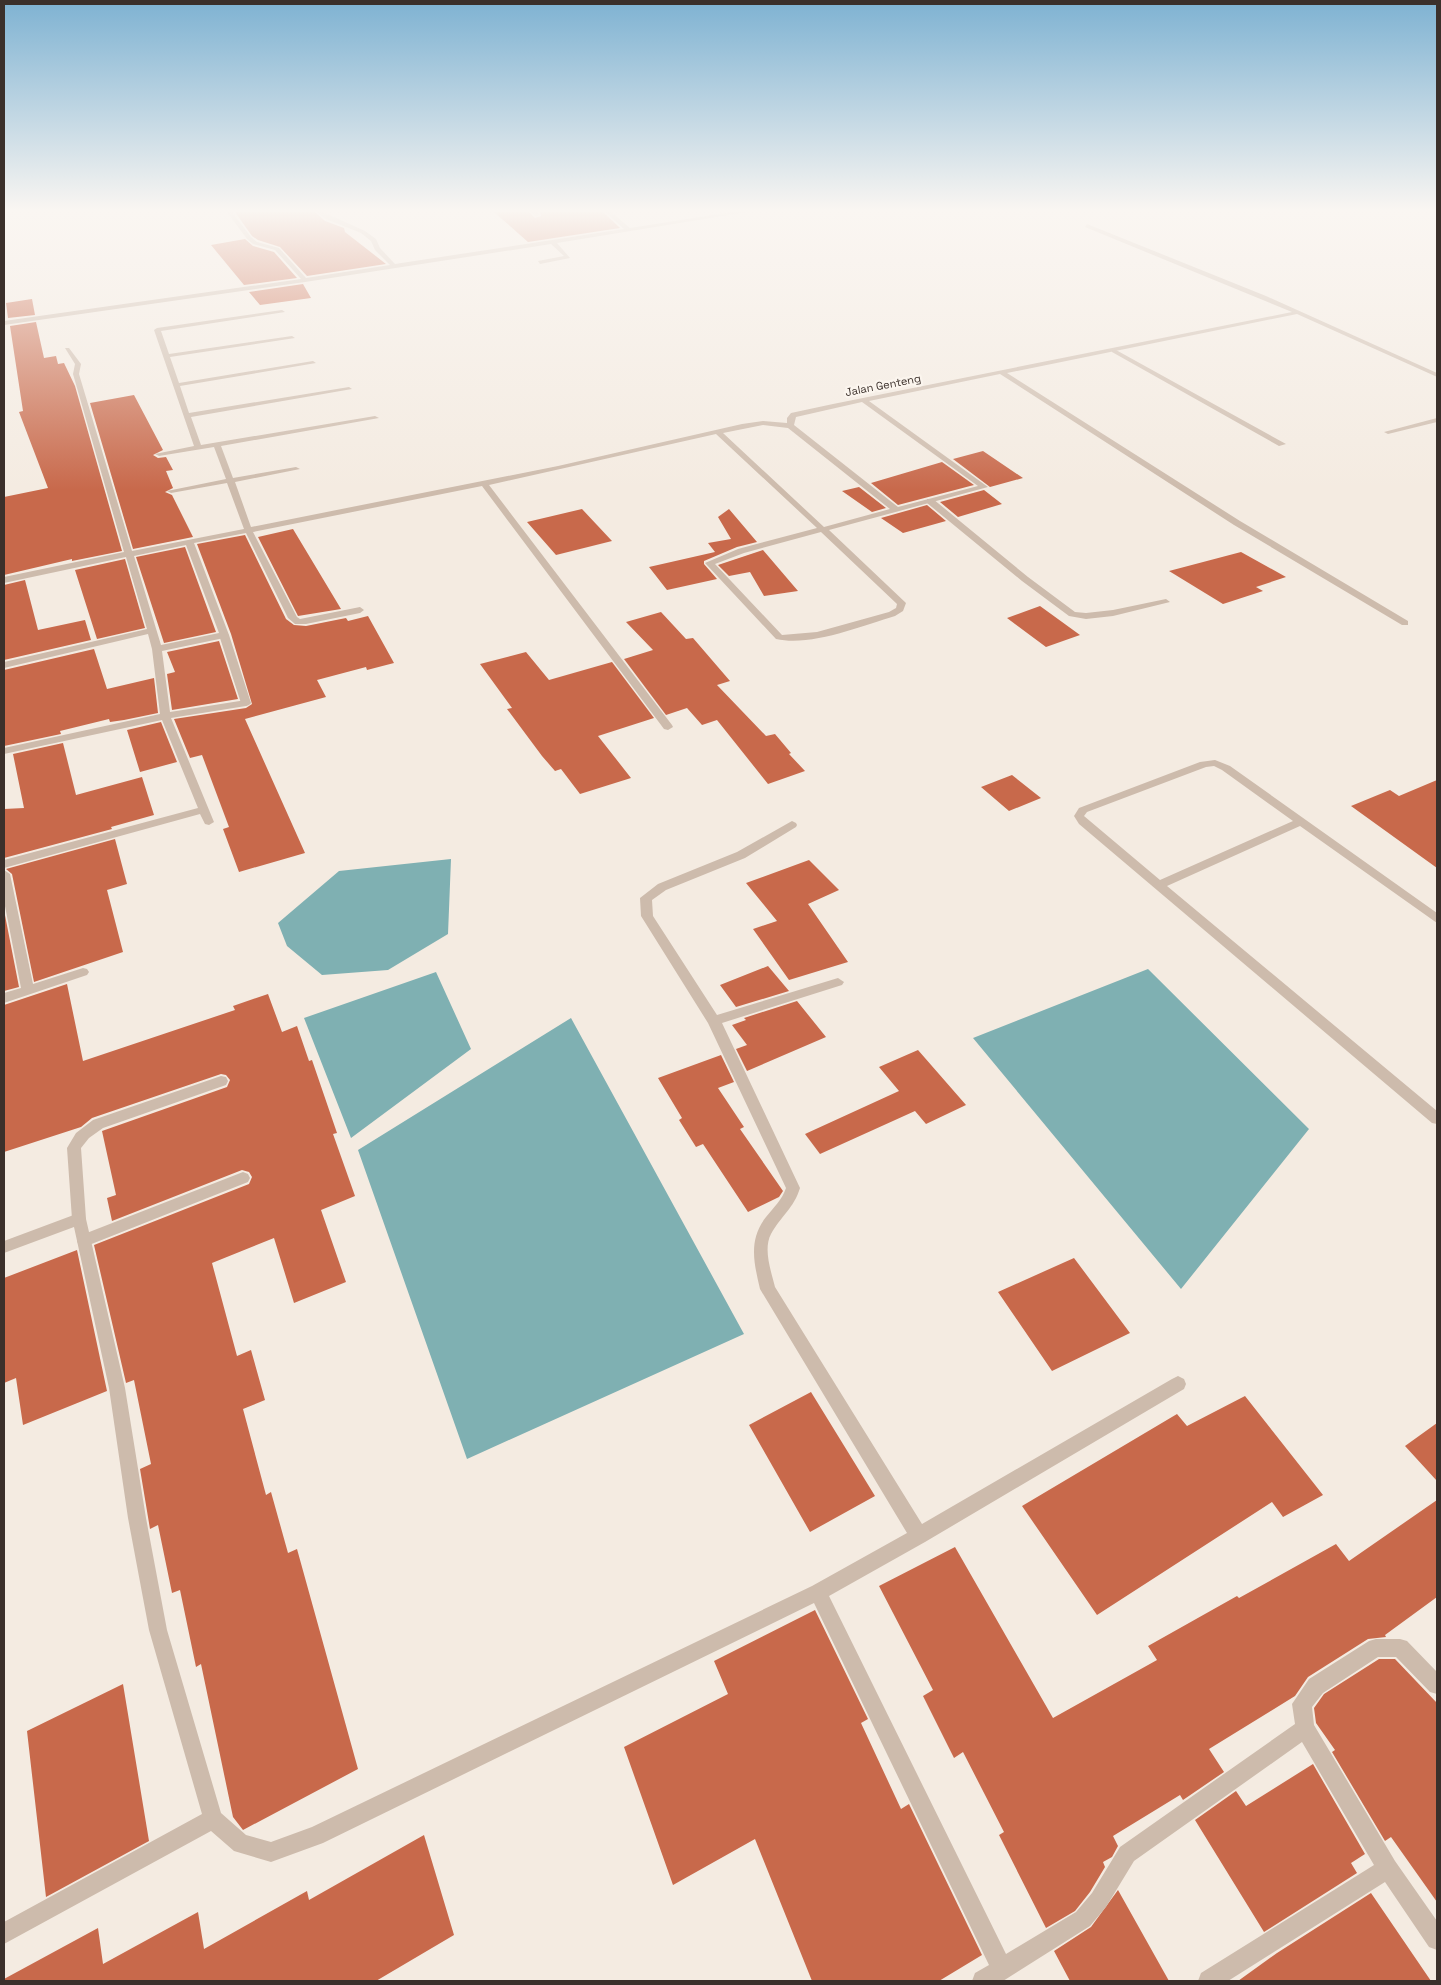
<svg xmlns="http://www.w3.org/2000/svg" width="1441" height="1985" viewBox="0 0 1441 1985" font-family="'Space Grotesk',sans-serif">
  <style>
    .water { fill: #7fb0b2 }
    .building { fill: #c8694b }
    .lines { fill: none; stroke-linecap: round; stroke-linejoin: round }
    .lane { fill: #cdbbac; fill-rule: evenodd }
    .street { fill: #cdbbac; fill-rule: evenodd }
    .labels { text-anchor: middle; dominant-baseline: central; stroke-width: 4.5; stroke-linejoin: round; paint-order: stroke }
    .far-street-label { font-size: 11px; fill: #3b302b; stroke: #fbf5ee }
  </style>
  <rect width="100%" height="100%" fill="#f4ebe1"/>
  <!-- water -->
  <path class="water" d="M451,859L448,934L388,970L322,975L287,946L278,923L339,871Z
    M1148,969L1309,1129L1181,1289L973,1038Z
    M436,972L471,1049L351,1138L304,1018Z
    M571,1018L744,1334L467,1459L358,1150Z"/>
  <!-- building -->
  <path class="building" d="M235,212H315L325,221L344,228L345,232L386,264L307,276L280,247L258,240L252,236Z
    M494,212H529L535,218L541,216L540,212H603L620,228L528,242Z
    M245,239L253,246L274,252L297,278L244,285L211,245Z
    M303,284L311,298L260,305L249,292Z
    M32,299L35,315L8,318L6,303Z
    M36,322L44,358L56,356L58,364L64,363L75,386L122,551L72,561V559L4,575V497L48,488L19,412L23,411L10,326Z
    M134,395L163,450L153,455L158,458L166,457L173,470L166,471L173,488L165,492L172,495L193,537L133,549L90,403Z
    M983,451L1023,478L990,487L953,459Z
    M942,462L974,485L898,505L871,483Z
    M859,487L886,508L872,512L842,491Z
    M984,490L1002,504L958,517L940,502Z
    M927,505L946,521L903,533L881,518Z
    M582,509L612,541L556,555L527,522Z
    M729,509L757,542L737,547L704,561V564L717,579L667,590L649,567L715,552L708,543L731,539L718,517Z
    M293,529L341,609L298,616L258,537Z
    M245,535L286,619L294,625L306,626L346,618L348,621L368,616L394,663L367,670L366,667L317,680L326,697L245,719L305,853L239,872L223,829L229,827L202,755L190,758L174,719L246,708L252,704L231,634L197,544Z
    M185,547L216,632L164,643L136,557Z
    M763,550L798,591L764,596L750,572L729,576L718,565Z
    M1241,552L1286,577L1256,587L1263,591L1223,604L1169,571Z
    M125,559L145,628L97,639L75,570Z
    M25,580L38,630L85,620L91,640L4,660V585Z
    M1040,606L1080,635L1046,647L1007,618Z
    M661,612L686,639L693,638L730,681L717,685L766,736L775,734L791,753L789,754L805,771L768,784L717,720L702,725L687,708L666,715L624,659L653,650L626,622Z
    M219,641L238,699L172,710L167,674L175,672L167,652Z
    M94,649L107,689L154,678L158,713L124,720L110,722L109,719L60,731L61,734L4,746V670Z
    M526,652L549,680L612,662L654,718L598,736L631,778L580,794L561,769L555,771L542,756L507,709L512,708L480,664Z
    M161,722L177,762L140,772L127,730Z
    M63,743L76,795L142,777L154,815L111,827L112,829L4,858V809L24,808L13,754Z
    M1012,775L1041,798L1009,811L981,787Z
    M1437,780V868L1351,806L1390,790L1399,796Z
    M115,839L127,884L107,890L123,952L34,982L12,874L6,869Z
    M809,860L839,890L808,904L848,962L789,980L753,929L777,921L746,883Z
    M4,910L19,987L4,991Z
    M768,966L789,991L736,1007L720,985Z
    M67,984L83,1061L235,1010L233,1006L268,994L282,1032L297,1026L309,1061L312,1060L337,1133L333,1134L355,1196L321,1210L346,1282L294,1303L274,1238L212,1263L237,1356L251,1350L265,1400L243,1409L266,1495L271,1492L288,1553L297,1549L358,1769L243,1830L233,1817L201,1664L196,1667L180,1590L172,1593L158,1525L150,1529L140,1469L151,1464L134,1380L126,1383L94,1245L249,1184L252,1177L249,1172L242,1170L112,1221L107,1198L116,1195L102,1131L227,1087L230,1080L226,1075L221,1074L92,1118L81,1127L4,1152V1005Z
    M797,1001L826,1037L747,1071L736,1049L747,1045L732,1025L746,1020L744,1018Z
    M918,1050L966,1105L926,1124L915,1111L820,1154L805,1134L899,1091L879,1067Z
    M721,1055L734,1082L718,1088L744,1127L740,1129L783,1191L779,1197L748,1212L703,1144L696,1147L679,1120L682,1118L658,1078Z
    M77,1250L107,1391L23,1425L16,1378L4,1383V1278Z
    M1074,1258L1130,1333L1052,1371L998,1292Z
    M811,1392L875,1496L810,1532L749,1425Z
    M1245,1396L1323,1495L1283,1517L1272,1502L1097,1615L1022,1506L1177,1414L1187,1426Z
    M1437,1423V1481L1405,1446Z
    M1437,1500V1597L1385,1635L1386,1637L1368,1639L1308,1677L1295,1696L1209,1749L1224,1772L1183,1800L1180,1795L1113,1836L1118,1846L1112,1857L1103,1862L1105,1867L1090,1892L1075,1911L1046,1928L999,1835L1004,1832L963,1752L954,1758L923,1696L933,1690L879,1586L955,1547L1053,1718L1157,1660L1148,1646L1237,1596L1239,1598L1336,1544L1349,1561Z
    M815,1610L868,1719L861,1723L901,1809L909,1804L982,1955L939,1981H812L755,1839L673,1885L624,1747L728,1694L714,1661Z
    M1379,1659H1395L1437,1703V1902L1391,1837L1385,1841L1332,1752L1335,1750L1316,1723L1314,1708L1324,1694Z
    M123,1684L149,1841L46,1897L27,1731Z
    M1313,1764L1365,1854L1351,1863L1357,1873L1264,1932L1195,1820L1236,1791L1246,1806Z
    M424,1835L454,1935L376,1981H4V1979L98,1928L103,1964L198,1912L204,1949L307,1891L309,1900Z
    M1118,1890L1169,1981H1070L1054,1951L1091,1927Z
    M1371,1893L1431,1981H1238L1277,1953Z"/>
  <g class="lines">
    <!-- lane -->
    <path class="lane" d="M1112,350H1116L1286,444L1279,446L1112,352Z
      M927,499H933L1028,577L1075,612L1086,613L1113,610L1166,599L1170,602L1113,616L1086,619L1069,616L1022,581L927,503Z
      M224,632L229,635L251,703L249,705L246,706L241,703L219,635Z
      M221,1076L226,1077L228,1081L226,1085L103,1128L89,1138L81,1148L86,1219L84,1223L79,1225L74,1223L72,1219L67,1148L76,1133L93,1120Z
      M243,1172L248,1174L250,1178L248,1182L84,1247L79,1246L77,1241L79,1236Z"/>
    <!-- street -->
    <path class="street" d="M227,212H232L251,237L257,242L279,248L306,278L390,265L375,250L371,241L361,233L326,219L317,212H323L365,231L376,239L380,248L395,264L624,229L605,212H611L630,228L732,212H747L557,243L570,258L540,264L538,261L564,256L551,244L305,282L4,325V321L301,279L275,250L253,244L247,239Z
      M531,212H537L540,215L535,216Z
      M1087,224L1266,296L1437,373V377L1435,376L1297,314L1007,373L1240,521L1408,621V625H1402L1234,525L1000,374L869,401L988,487L829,530L906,603L903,611L895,616C861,626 811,647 776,639L705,563L738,549L817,528L716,434L489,485L672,725L673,727L668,730L664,729L482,486L253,532L297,617L300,619L360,607L364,610L360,613L306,624H295L288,618L246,533L194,543L229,635L224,638L162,651L170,712L246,700L251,703L246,706L171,718L214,822L209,825L205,824L200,814L4,868V860L198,808L162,720L4,754V748L160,714L152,649L148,634L4,668V662L147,629L126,557L4,583V577L124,552L73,374L75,364L65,348H69L81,364L79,374L132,551L244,529L227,483L171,493L167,491L226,479L214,447L159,456L155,454L194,446L154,330L157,328L282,310L285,312L161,331L169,354L292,336L295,338L170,357L179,383L313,361L316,363L180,386L189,413L349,387L352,389L191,417L201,445L375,416L379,418L221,446L233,478L296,467L300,469L235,482L251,527L558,466L742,424L763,421L787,423V418L791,413L833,404L1292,312L1085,227ZM862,402L978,486L898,507L794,425L796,417ZM763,425L788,428L890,509L824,527L723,433ZM821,532L897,604L896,608L889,612L817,632L782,635L715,564L744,553ZM186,545L219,633L161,645L134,556Z
      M1437,418V422L1388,434L1384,432Z
      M1215,760L1230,766L1437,913V923L1300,826L1167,886L1437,1111V1124L1432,1123L1079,824L1074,816L1079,808L1200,762ZM1214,766L1222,770L1293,821L1160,880L1084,816L1087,812L1206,767Z
      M792,821L796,823L797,825L796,827L745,858L666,890L652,900L653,916L717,1015L838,978L844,982L842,985L722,1023L800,1188C794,1208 781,1216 771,1234C763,1249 771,1271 775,1287L922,1524L1172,1379L1178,1376L1184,1379L1186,1384L1184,1389L925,1542L829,1596L1006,1954L1076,1912L1092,1893L1120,1847L1295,1724L1292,1704L1309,1679L1369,1641L1376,1639H1400L1407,1641L1437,1672V1694L1430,1692L1396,1657H1378L1323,1693L1312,1707L1314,1725L1395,1861L1437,1921V1950L1429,1947L1385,1882L1228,1981H1198L1201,1973L1374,1865L1302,1742L1134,1861L1106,1907L1090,1926L1003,1981H972L975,1973L989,1965L814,1603L323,1843L271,1862L234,1851L211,1831L4,1944V1922L202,1814L149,1630L128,1518L109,1388L74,1227L4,1253V1241L79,1213L84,1215L86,1219L125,1388L146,1518L167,1630L221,1813L246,1835L271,1842L312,1827L812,1586L907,1533L760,1289C754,1263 748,1240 766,1217C774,1207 782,1200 786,1188L708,1023L641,916L640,898L658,884L737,852Z
      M4,870L10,874L33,984L83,968L87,969L89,972L87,975L4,1003V993L21,988L4,901Z"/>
  </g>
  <!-- sky -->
  <linearGradient id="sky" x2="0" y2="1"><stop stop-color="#7eb2d2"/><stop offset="0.43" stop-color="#faf6f2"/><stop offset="1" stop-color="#faf6f2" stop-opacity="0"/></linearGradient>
  <rect width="1441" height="490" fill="url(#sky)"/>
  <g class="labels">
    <!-- far-street labels -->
    <g class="far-street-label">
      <text transform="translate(883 385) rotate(-11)">Jalan Genteng</text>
    </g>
  </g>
  <!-- border -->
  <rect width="1441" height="1985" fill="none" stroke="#3b302b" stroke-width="10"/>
</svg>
